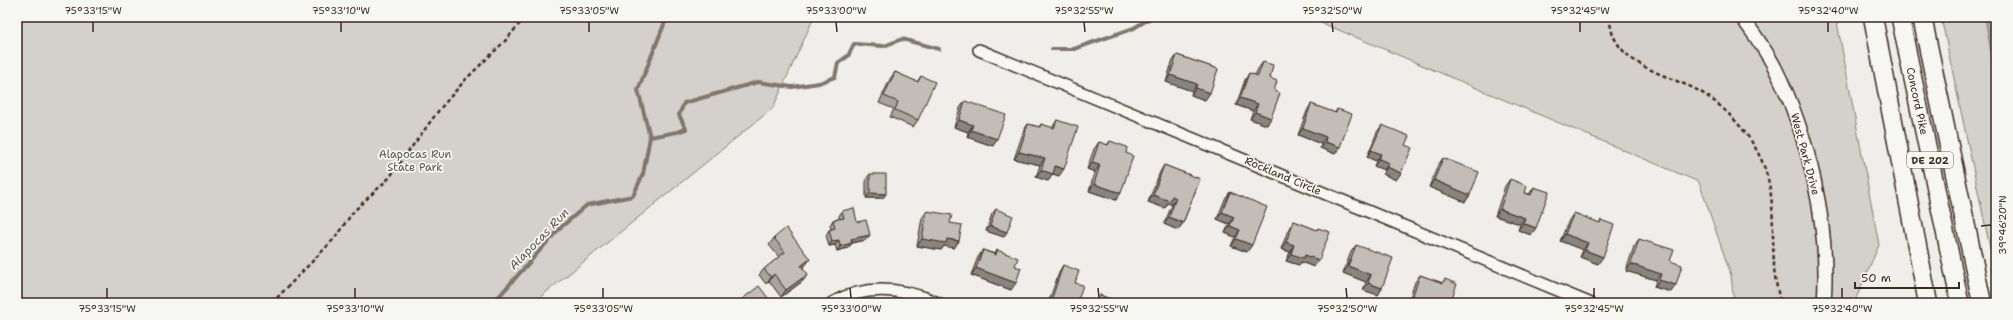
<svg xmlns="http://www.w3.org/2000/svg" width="2013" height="320" viewBox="0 0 2013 320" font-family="'Shantell Sans',sans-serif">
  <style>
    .green { fill: #d4d1cc; stroke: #887e75 }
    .water { fill: #afa8a1; stroke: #81766d }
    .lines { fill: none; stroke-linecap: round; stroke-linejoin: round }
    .shore { stroke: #695c52; stroke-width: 1 }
    .stream { stroke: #81766d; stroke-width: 4 }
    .minor-casing { stroke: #3b2a1e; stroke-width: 14 }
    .tertiary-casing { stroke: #3b2a1e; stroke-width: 16 }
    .primary-casing { stroke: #3b2a1e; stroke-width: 20 }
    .trunk-casing { stroke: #3b2a1e; stroke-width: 21 }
    .path { stroke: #3b2a1e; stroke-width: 2.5; stroke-dasharray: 4 3; stroke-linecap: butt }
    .minor { stroke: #f6f6f2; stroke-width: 11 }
    .tertiary { stroke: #f6f6f2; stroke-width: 13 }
    .primary { stroke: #f6f6f2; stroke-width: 17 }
    .trunk { stroke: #f6f6f2; stroke-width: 18 }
    .wall { fill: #a7a39d; stroke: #3b2a1e }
    .shaded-wall { fill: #888480; stroke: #3b2a1e }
    .building { fill: #c2bdb7; stroke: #3b2a1e }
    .ticks { fill: none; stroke: #3b2a1e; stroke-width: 1.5 }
    .labels { text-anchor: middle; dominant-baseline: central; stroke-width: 3.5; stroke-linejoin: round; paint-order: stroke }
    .shield { fill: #f6f6f2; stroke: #73675e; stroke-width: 1 }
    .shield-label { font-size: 10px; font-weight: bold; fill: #3b2a1e }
    .street-label { font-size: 11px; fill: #3b2a1e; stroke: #f6f6f2 }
    .park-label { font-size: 11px; fill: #61544a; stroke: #f6f6f2 }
    .water-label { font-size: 12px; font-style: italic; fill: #64564c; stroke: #f6f6f2 }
    .neatline { fill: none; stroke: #3b2a1e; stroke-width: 1.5 }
    .ticks-label { font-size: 10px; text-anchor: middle; fill: #3b2a1e }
  </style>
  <rect width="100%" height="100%" fill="#efeeea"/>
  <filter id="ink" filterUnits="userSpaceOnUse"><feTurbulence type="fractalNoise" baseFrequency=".025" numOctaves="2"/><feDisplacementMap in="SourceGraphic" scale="8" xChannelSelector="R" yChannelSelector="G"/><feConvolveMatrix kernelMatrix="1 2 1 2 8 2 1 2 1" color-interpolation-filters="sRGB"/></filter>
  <g filter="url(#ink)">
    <!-- green -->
    <path class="green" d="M17,17H814L773,108L533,303H17Z
      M1308,17H1836L1879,245L1854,303H1734L1731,275L1699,182Z
      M1941,17H1996V276Z"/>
    <!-- water -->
    <path class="water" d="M1985,17H1996V83Z"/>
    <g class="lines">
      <!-- shore -->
      <path class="shore" d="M1989,17L1996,58"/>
      <!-- stream -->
      <path class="stream" d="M1052,49H1074L1134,28L1152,17
        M650,137L677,132L686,129L679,115L684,103L758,82L792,87L819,83L835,77L838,63L848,56L854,44L884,46L902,39L939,49
        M493,303L560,228L587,205L633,196L643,174L650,137L638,90L667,17"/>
      <!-- minor casing -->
      <g class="minor-casing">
        <path id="minor" d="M979,50L1589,303
          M832,303C866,284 903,288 938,303"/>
      </g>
      <!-- tertiary casing -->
      <g class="tertiary-casing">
        <path id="tertiary" d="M1742,17C1753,33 1766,50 1775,68C1809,136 1830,226 1824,303"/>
      </g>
      <!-- primary casing -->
      <g class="primary-casing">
        <path id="primary" d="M1900,17L1960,303"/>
      </g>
      <!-- trunk casing -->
      <g class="trunk-casing">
        <path id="trunk" d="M1873,17L1928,303
          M1922,17L1982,303"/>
      </g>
      <!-- path -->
      <path class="path" d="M1609,17C1610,23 1611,29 1613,35C1627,68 1668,75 1697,90C1717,100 1741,124 1753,144C1778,184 1771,220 1774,264C1774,277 1778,290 1780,303
        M272,303L333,240L354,211L389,178L439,110L466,79L506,40L525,17"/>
      <!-- minor -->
      <use href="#minor" class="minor"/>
      <!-- tertiary -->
      <use href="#tertiary" class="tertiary"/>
      <!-- primary -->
      <use href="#primary" class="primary"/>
      <!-- trunk -->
      <use href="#trunk" class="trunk"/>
    </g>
    <!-- wall -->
    <path class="wall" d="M1177,55L1218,69L1205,100L1191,95L1192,91L1166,82L1172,62Z
      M1263,62L1270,78L1274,91L1267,125L1250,119L1253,111L1236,105L1245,80L1249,73L1255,75L1258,69Z
      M895,72L917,82L921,76L918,120L913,127L890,117L894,109L879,103L890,79Z
      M965,101L993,146L967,137L968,132L954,127L960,108Z
      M1311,104L1335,113L1337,109L1340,147L1335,154L1320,148L1321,144L1298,135L1307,111Z
      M1057,120L1059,176L1053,174L1048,181L1036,177L1040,165L1014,159L1024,130L1028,124L1039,127L1041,124L1052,128Z
      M1382,125L1405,145L1401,173L1396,180L1383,174L1384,170L1374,166L1376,161L1367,157L1377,132Z
      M1110,141L1126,153L1116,200L1089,191L1095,172L1087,169L1094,149L1099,142L1107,145Z
      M1443,158L1470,195L1465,202L1429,187L1438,165Z
      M1164,165L1200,179L1183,223L1178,230L1164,224L1172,205L1168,203L1165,208L1148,202L1160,172Z
      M870,174L883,198H866V179Z
      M1510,179L1525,193L1529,194L1534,187L1531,235L1518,230L1520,224L1495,216L1505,186Z
      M1230,192L1247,252L1231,246L1235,237L1225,233L1229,224L1217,219L1225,199Z
      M996,209L1004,237L986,231L992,214Z
      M842,211L857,222L866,240L852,243L848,248L837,251L835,245L829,246L826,235L829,230L831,229L830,225L833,220L839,219V216Z
      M927,211L950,223L959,241L954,248L944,246L941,250L917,246L922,218Z
      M1574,213L1599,223L1601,220L1598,264L1580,257L1583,250L1560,241L1569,220Z
      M1294,221L1317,230L1318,228L1314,267L1301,262L1299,265L1286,261L1290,252L1281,249L1289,228Z
      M774,238L805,266L803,268V281L781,297L769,281L766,284L759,275L764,269L779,257L769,245Z
      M1639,239L1670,261L1671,292L1654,287L1656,280L1626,271L1634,246Z
      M1356,245L1382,288L1378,295L1363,290L1366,282L1343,273L1351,252Z
      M983,250L995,254L997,250L1015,266L1011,290L971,275L978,257Z
      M1063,265L1075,283L1077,303H1048L1060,270Z
      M1420,275L1442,283L1445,279L1450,303H1408L1415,282Z
      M1100,295L1120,303H1096Z"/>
    <!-- shaded-wall -->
    <path class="shaded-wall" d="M1170,75L1197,84L1192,91L1166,82Z
      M1196,88L1210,93L1205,100L1191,95Z
      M1240,98L1258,104L1253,111L1236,105Z
      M1255,112L1271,118L1267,125L1250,119Z
      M959,120L973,125L968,132L954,127Z
      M1303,128L1326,137L1321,144L1298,135Z
      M971,130L997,139L993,146L967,137Z
      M1325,142L1340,147L1335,154L1320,148Z
      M1371,150L1381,154L1376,161L1367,157Z
      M1019,152L1045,158L1040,165L1014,159Z
      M1379,159L1389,163L1384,170L1374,166Z
      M1092,163L1100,165L1095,172L1087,169Z
      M1055,166L1064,169L1059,176L1050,173Z
      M1387,167L1401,173L1396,180L1383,174Z
      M1041,170L1053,174L1048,181L1036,177Z
      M1434,180L1470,195L1465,202L1429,187Z
      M1094,184L1121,193L1116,200L1089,191Z
      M870,193L886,194L883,198H866Z
      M1153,195L1172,196L1176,198L1172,205L1168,203L1165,208L1148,202Z
      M1500,209L1525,218L1520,224L1495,216Z
      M1222,212L1234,217L1229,224L1217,219Z
      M1169,217L1183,223L1178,230L1164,224Z
      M1523,223L1536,228L1531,235L1518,230Z
      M990,226L1007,232L1004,237L986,231Z
      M1230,226L1240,230L1235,237L1225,233Z
      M1565,234L1588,243L1583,250L1560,241Z
      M870,235L866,240L847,244L851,239Z
      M922,239H947L959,241L954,248L944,246L941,250L917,246Z
      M1236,239L1252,245L1247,252L1231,246Z
      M839,240L835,245L829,246L832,241Z
      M1286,242L1294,245L1290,252L1281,249Z
      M852,243L848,248L837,251L840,246Z
      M1585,250L1603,257L1598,264L1580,257Z
      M1291,254L1305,255L1319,260L1314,267L1301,262L1299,265L1286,261Z
      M810,259L805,266L797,273L801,266Z
      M1631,264L1661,274L1656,280L1626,271Z
      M1348,266L1371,275L1366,282L1343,273Z
      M976,268L1016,283L1011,290L971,275Z
      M774,274L769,281L766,284L771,277Z
      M808,274L803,281L781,297L786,290Z
      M1659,280L1676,285L1671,292L1654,287Z
      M1368,283L1382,288L1378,295L1363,290Z
      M1051,301L1056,303H1049Z"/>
    <!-- building -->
    <path class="building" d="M1177,55L1218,69L1210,93L1196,88L1197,84L1170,75Z
      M1263,62L1273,65L1270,78L1277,81L1274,91L1280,93L1271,118L1255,112L1258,104L1240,98L1249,73L1258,76Z
      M895,72L918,82L921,76L935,82L918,120L895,110L898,102L884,96Z
      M965,101L1006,115L997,139L971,130L973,125L959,120Z
      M1311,104L1336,113L1337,109L1352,114L1340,147L1325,142L1326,137L1303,128Z
      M1057,120L1078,127L1064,169L1055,166L1053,174L1041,170L1045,158L1019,152L1028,124L1040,127L1041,124L1054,128Z
      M1382,125L1409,136L1405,145L1412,148L1401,173L1387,167L1389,163L1379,159L1381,154L1371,150Z
      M1110,141L1127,147L1126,153L1133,156L1121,193L1094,184L1100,165L1092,163L1099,142L1108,145Z
      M1443,158L1479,172L1470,195L1434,180Z
      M1164,165L1200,179L1183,223L1169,217L1176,198L1172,196L1170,201L1153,195Z
      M870,174H886V194L870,193Z
      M1510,179L1527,186L1525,193L1531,195L1534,187L1549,192L1536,228L1523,223L1525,218L1500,209Z
      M1230,192L1267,207L1252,245L1236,239L1240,230L1230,226L1234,217L1222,212Z
      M854,208L857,222L866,220L870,235L851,239L852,243L840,246L839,240L832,241L829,230L835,228L833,220L844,218L842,211Z
      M996,209L1013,216L1007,232L990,226Z
      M927,211L952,215L950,223L962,225L959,241L947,239L946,243L922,239Z
      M1574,213L1600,223L1601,220L1614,225L1603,257L1585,250L1588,243L1565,234Z
      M1294,221L1317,230L1318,228L1330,232L1319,260L1305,255L1304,258L1291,254L1294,245L1286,242Z
      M786,228L810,259L801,266L808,274L786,290L774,274L771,277L764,269L785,252L774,238Z
      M1639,239L1674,250L1670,261L1682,265L1676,285L1659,280L1661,274L1631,264Z
      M1356,245L1393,258L1382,288L1368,283L1371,275L1348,266Z
      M983,250L996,255L997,250L1018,258L1015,266L1021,268L1016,283L976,268Z
      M1063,265L1079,271L1075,283L1083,285L1077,303H1056L1051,301Z
      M1420,275L1443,283L1445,279L1457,284L1450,303H1429L1424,301L1423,303H1410Z
      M759,286L768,298L762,303H737Z
      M1100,295L1120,303H1097Z"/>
  </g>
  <!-- ticks -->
  <path class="ticks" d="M93,22V32M341,22V32M589,22V32M836,22L837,32M1084,22L1085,32M1332,22L1333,32M1580,22V32M1828,22V32M1981,226L1991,225M107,288V298M355,288V298M603,288V298M850,288L851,298M1098,288L1099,298M1346,288L1347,298M1594,288V298M1842,288V298"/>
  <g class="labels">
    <!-- shield labels -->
    <rect class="shield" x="1907" y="152" width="46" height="16" rx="3"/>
    <g class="shield-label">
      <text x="1930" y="160">DE 202</text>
    </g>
    <!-- street labels -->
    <g class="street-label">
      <text transform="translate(1917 101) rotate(78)">Concord Pike</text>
      <text transform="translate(1805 154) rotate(75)">West Park Drive</text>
      <text transform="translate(1283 176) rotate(23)">Rockland Circle</text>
    </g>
    <!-- park labels -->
    <g class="park-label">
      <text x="415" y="154">Alapocas Run<tspan x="415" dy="13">State Park</tspan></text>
    </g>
    <!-- water labels -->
    <g class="water-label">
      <text transform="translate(539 239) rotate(-46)">Alapocas Run</text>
    </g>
  </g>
  <!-- margin -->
  <rect width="2013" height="320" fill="none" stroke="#f6f6f2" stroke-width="44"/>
  <!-- scale -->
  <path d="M1855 282v6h104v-6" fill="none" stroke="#3b2a1e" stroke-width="2"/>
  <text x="1861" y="282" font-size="12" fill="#3b2a1e" stroke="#f6f6f2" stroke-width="3" paint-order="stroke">50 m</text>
  <rect x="22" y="22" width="1969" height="276" class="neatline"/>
  <g class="ticks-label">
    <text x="93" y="14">75°33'15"W</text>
    <text x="341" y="14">75°33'10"W</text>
    <text x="589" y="14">75°33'05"W</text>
    <text x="836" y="14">75°33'00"W</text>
    <text x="1084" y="14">75°32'55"W</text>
    <text x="1332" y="14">75°32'50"W</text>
    <text x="1580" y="14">75°32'45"W</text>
    <text x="1828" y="14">75°32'40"W</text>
    <text transform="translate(2002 225) rotate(-90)" y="4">39°46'20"N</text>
    <text x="107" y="312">75°33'15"W</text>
    <text x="355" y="312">75°33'10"W</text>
    <text x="603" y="312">75°33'05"W</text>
    <text x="851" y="312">75°33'00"W</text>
    <text x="1099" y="312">75°32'55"W</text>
    <text x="1347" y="312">75°32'50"W</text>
    <text x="1594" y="312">75°32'45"W</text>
    <text x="1842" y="312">75°32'40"W</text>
  </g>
</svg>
